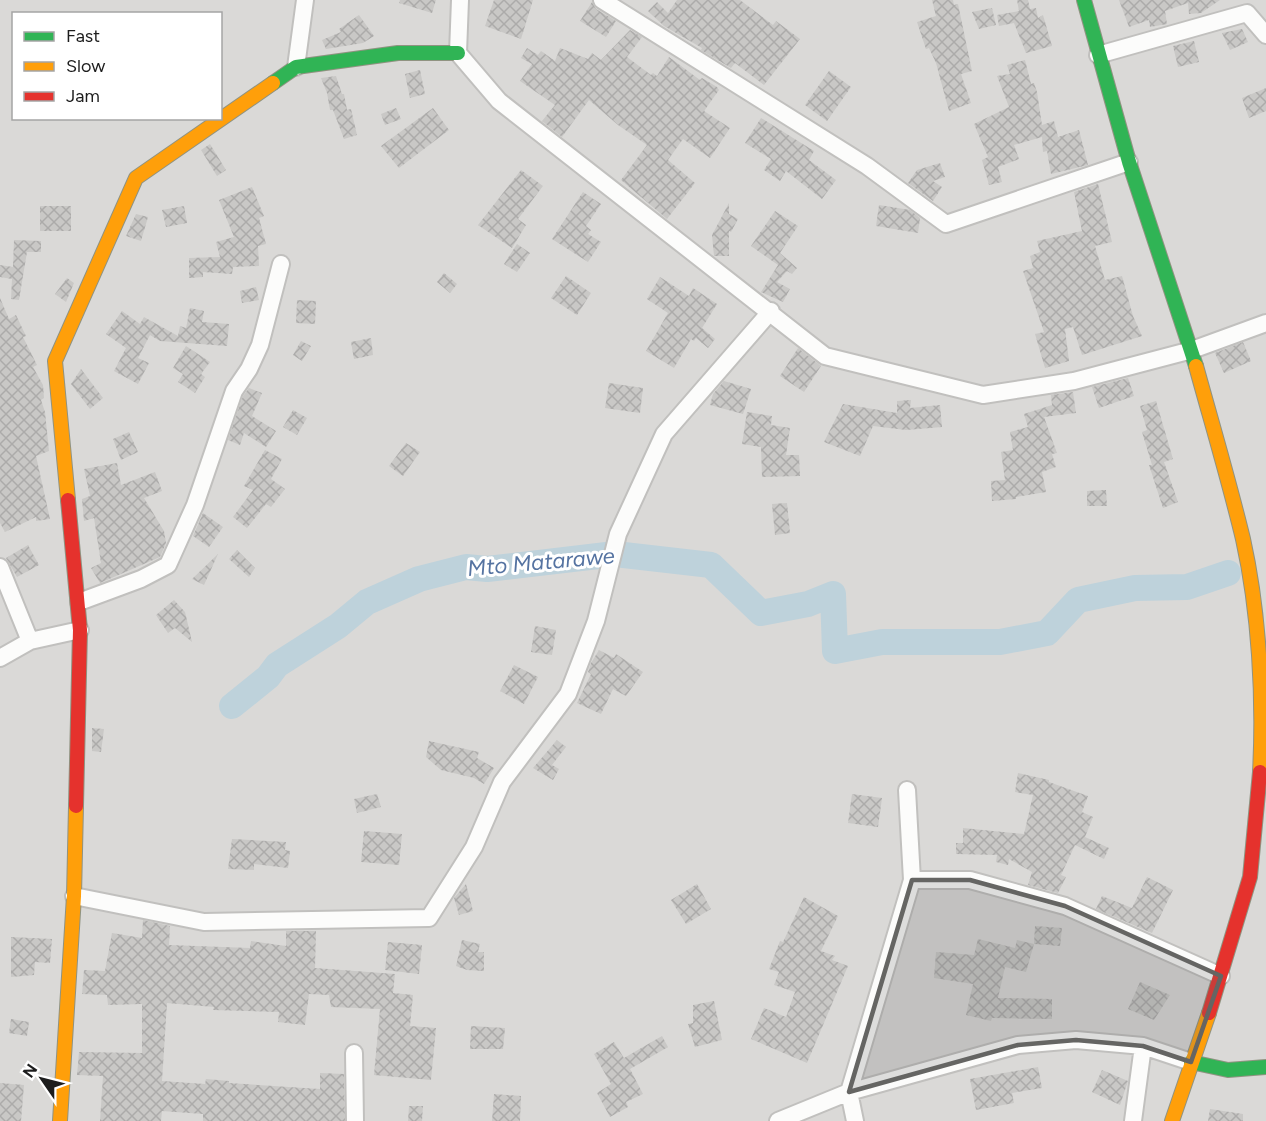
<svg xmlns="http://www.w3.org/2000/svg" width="1266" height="1121" viewBox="0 0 1266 1121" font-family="Figtree,sans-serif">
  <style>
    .residential { fill: #dad9d7; fill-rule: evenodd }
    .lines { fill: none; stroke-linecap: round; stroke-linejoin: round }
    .river { stroke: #bed2db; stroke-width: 26 }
    .building { fill: url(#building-cross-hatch) }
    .street-casing { stroke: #c1c0be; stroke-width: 20 }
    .fast-casing { stroke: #909381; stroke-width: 16 }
    .slow-casing { stroke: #909381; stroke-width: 16 }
    .jam-casing { stroke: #909381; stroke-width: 16 }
    .street { stroke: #fcfcfb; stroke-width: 16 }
    .fast { stroke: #30b455; stroke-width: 14 }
    .slow { stroke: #ff9f0a; stroke-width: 14 }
    .jam { stroke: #e5322d; stroke-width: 14 }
    .marked { fill: #656563; fill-opacity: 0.2; stroke: #656563; stroke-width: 4.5; stroke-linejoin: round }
    .labels { text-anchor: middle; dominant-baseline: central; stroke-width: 6; stroke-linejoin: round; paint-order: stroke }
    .water-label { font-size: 22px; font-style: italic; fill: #5573a1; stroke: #fff }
  </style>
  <defs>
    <pattern id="building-cross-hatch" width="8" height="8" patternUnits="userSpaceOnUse" patternTransform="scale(1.5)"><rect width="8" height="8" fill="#c9c8c6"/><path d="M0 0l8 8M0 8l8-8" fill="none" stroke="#acabaa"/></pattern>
  </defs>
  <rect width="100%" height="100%" fill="#ebeae6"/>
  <!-- residential -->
  <path class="residential" d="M0,0H1266V1121H0ZM14,14H220V118H14Z"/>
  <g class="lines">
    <!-- river -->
    <path class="river" d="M232,706L268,677L277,665L338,626L367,602L419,579L466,567L487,569L615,554L711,565L761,613L808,604L833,594L835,651L882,642H1000L1047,633L1078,600L1135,588L1187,587L1228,573"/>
  </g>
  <!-- building -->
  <path class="building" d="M400,0H436L432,13L399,3Z
    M494,0H533L521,39L485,26Z
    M677,0H740L773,25L776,21L800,39L764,85L735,63L731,68L701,50L702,48L664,26L648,11L657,2L668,13Z
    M932,0H953L954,5L958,4L972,71L961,74L971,103L949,111L936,63L929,48L926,49L917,22L936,16Z
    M1017,0H1028L1030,9L1036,8L1038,18L1043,15L1052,46L1026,53L1014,23L999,26L997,15L1019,11Z
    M1119,0H1220L1201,13L1189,14L1188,3L1165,11L1167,24L1150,27L1149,20L1129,27Z
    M592,2L596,9L616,21L606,37L580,21Z
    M992,8L996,25L979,29L972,12Z
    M359,15L374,36L363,43L326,49L322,40L341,32L339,29Z
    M1242,29L1248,42L1230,50L1222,33Z
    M630,30L642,37L627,57L651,75L653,73L657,76L669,57L700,80L702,78L717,87L719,90L704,111L730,128L710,158L683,139L668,160L695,183L667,219L621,180L647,145L618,125L589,100L562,137L542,121L555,105L520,81L532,64L521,58L527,48L538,55L541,51L555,61L560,48L588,59L592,53L601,60Z
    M1194,41L1199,62L1178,67L1173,46Z
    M1025,60L1031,84L1034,83L1037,92L1042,125L1054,121L1058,137L1079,130L1088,165L1051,174L1047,151L1043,152L1042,137L1014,145L1019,159L998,167L1002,182L989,185L982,160L988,157L974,124L1009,107L997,76L1010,74L1007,65Z
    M420,70L425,94L410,98L405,74Z
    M829,71L851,87L827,121L805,105Z
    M336,76L342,94H344L347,110L351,109L357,135L344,139L333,110H330L327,93L321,78Z
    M1266,88V111L1249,118L1242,98Z
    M396,108L401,119L385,125L381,114Z
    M433,108L449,130L399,168L381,146Z
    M761,118L814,151L809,160L836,180L822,199L786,171L780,181L764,170L771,159L745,143Z
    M210,144L226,170L217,176L201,150Z
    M940,163L945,177L933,181L942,187L933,201L908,183L917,170Z
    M521,170L543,186L518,219L526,225L512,248L478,225Z
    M1098,184L1112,242L1095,246L1105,280L1122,276L1133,316L1142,336L1082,355L1073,327L1065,329L1069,361L1045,368L1035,334L1044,332L1023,271L1033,268L1030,256L1040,252L1037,241L1082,231L1074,192Z
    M252,187L264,216L259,218L266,244L258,246L259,266L233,267L232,274L203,272V277L189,278V258L220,257L216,242L234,237L219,200Z
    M583,192L601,204L586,226L591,230L588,234L601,242L588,262L552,239Z
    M729,203V214L738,219L731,232L729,231V256H714L712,235Z
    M879,205L910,210L920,218L918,233L876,226Z
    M40,206H71V231H40Z
    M184,206L187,223L166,227L162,210Z
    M775,211L798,226L780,253L797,268L792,274L787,271L777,282L790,289L783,302L761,292L778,265L751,246Z
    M136,214L148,217L141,241L126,236Z
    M14,240L41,241V252H27L19,300L11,299L12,279L0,277V265L13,267Z
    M517,244L530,253L517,272L504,264Z
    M444,273L457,284L450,293L437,282Z
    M566,276L591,293L577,315L551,298Z
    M660,277L689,296L693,288L717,304L702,328L715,339L708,348L696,338L694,341L691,339L674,368L646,351L668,313L647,299Z
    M67,278L74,283L66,302L55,294Z
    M256,287L259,300L242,303L240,291Z
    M0,298L9,319L16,315L26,336L23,337L37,365L33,367L43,385L44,398L41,400L45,412L49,451L36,456L50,519L36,521V517L5,532L0,523Z
    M297,300L316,301L315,324L296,323Z
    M190,308L204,311L202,322L229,324L227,346L160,341L150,335L138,358L149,363L138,384L114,371L126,348L106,334L122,311L140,324L144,317L178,336L180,326L186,328Z
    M371,338L373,355L354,359L351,342Z
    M301,341L311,346L302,361L293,355Z
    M1243,342L1251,361L1224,373L1215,353Z
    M186,346L210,362L201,374L205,377L195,393L178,382L183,374L173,368Z
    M798,348L821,366L804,392L780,376Z
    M81,369L103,398L90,409L71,384Z
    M1128,378L1134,396L1099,408L1092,387Z
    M724,381L751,389L743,414L710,405L713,394Z
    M609,383L643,388L640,413L605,408Z
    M249,388L262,393L252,416L276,431L266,447L244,433L240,445L228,440L243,396Z
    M1073,392L1076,413L1044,417L1057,453L1052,454L1056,467L1042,472L1046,492L1016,497V499L992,501L991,481L1005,480L1001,452L1013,450L1010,432L1028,427L1024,414L1052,405L1051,395Z
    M911,400L910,408L940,405L942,427L906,430L873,426L860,456L824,442L843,404L897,413V401Z
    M1156,401L1173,459L1164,462L1178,502L1163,508L1149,465H1152L1142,432L1147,430L1140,406Z
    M293,410L307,418L297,435L283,427Z
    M747,412L772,416L771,425L790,428L786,455H799L800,476L762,477L761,447L742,444Z
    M129,432L138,452L121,460L113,439Z
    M406,443L420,452L403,476L389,466Z
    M265,450L282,459L271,479L285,489L271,507L266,504L247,528L233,517L253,490L244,486Z
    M117,463L121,485L155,472L162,491L144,498L164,531L166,543L160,557L100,583L91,568L101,563L94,518L84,521L82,499L90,496L84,469Z
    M1106,490L1107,506H1087V491Z
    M787,503L790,533L775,535L772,504Z
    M203,513L223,527L209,547L193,536Z
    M28,545L39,565L17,577L6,558Z
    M237,550L255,568L249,577L229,559Z
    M218,554L204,585L192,579Z
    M174,600L185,612L192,642L175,628L168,633L156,615Z
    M535,626L556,630L552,655L531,652Z
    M599,650L614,658L616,654L643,672L626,696L613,689L601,714L577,703L591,674L588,672L591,663Z
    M514,665L538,677L524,704L500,691Z
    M92,728L104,729L101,752L92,751Z
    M557,740L566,747L552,765L559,769L553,780L533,768Z
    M429,741L479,752L477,758L494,768L484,784L474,778L441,770L426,757Z
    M1018,773L1049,780V782L1088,796L1082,812L1093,817L1085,837L1109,848L1104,859L1075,845L1061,875L1066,877L1058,893L1028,885L1032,872L1009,859L1008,865L996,862L997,855L956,854V843H963V828L1024,834L1033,795L1015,792Z
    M377,794L381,807L357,813L354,799Z
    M852,794L882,798L878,827L848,823Z
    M364,831L402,834L399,865L361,862Z
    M232,839L286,842L285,850L290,851L288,868L254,864V870L228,869Z
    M1147,877L1173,890L1152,933L1096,909L1102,896L1132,908Z
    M466,884L473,911L459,915L454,898Z
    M697,884L711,909L686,924L671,900Z
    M804,897L838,916L821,951L835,956L832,960L848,966L807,1063L751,1039L764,1008L786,1017L795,992L774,985L779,972L769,969L780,941L783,942Z
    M143,920L170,926L169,945L250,948L251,941L286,946V931H316L315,968L395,974L393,993L413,995L410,1026L436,1028L431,1080L374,1075L380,1009L331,1007L329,995L309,994L305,1025L278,1022L279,1012L213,1010L214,1007L167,1003L162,1081L205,1084L206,1079L229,1081V1083L320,1089V1073L344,1074L345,1121H203V1114L162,1111L161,1121H100L103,1076L77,1075L79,1052L142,1053V1004L108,1005L107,995L82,994L84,970L105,971L112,933L142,938Z
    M1035,926L1062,928L1060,946L1034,944Z
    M11,937L52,939L50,963L35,962L34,975L11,977Z
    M978,939L1015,948L1017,940L1034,944L1026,972L1005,967L998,998L1052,999V1019L992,1018L991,1021L966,1015L973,984L934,978L936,952L974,955Z
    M462,940L480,944L478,952H484V971L467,970L456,966Z
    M388,942L422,945L419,974L385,970Z
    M1140,982L1170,995L1154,1020L1128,1009Z
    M714,1001L722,1040L695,1047L688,1024L693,1023V1005Z
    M11,1019L29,1022L27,1036L9,1033Z
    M471,1026L505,1028L503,1049H470Z
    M662,1036L668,1047L630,1069L643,1094L626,1102L628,1107L610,1117L597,1093L611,1084L594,1054L614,1042L624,1058Z
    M1038,1067L1042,1088L1012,1093L1014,1103L976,1110L970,1079Z
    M1102,1070L1128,1081L1120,1105L1092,1092Z
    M0,1083L24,1085L21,1121H0Z
    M494,1094L521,1096L520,1121H492Z
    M409,1106H423L422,1121H408Z
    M1210,1109L1243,1114V1121H1208Z"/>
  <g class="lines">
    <!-- street casing -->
    <g class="street-casing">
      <path id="street" d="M460,0L458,53L499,101L825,356L983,395L1074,381L1192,350L1266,323
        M602,0L867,166L946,224L1129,162
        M1098,55L1247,13L1266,35
        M296,67L305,0
        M0,567L30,641
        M79,602L141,579L168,565L195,505L234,391L249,369L260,345L281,264
        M0,658L30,641L80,630
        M912,880H970L1065,906L1221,976
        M74,896L204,922L429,918L474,847L502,782L568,694L596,621L618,534L664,434L771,311
        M354,1053L355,1121
        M778,1121L849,1092L1018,1045L1076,1040L1143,1046L1191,1062
        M855,1121L849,1092L912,880L907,790
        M1133,1121L1143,1046"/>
    </g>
    <!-- fast casing -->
    <g class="fast-casing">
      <path id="fast" d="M1084,0L1129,162L1196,366
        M273,83L296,67L398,53H458
        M1191,1062L1228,1070L1266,1067"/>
    </g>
    <!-- slow casing -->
    <g class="slow-casing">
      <path id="slow" d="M1196,366C1212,424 1229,481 1243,539C1259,611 1264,698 1260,772
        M68,500L55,361L136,178L273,83
        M60,1121L74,896L76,806
        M1172,1121L1209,1013"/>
    </g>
    <!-- jam casing -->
    <g class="jam-casing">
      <path id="jam" d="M68,500L80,630L76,806
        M1209,1013L1250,877L1260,772"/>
    </g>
    <!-- street -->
    <use href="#street" class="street"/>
    <!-- fast -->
    <use href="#fast" class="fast"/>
    <!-- slow -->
    <use href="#slow" class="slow"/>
    <!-- jam -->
    <use href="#jam" class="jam"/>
  </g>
  <!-- marked area -->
  <path class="marked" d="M912,880H970L1065,906L1221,976L1191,1062L1143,1046L1076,1040L1018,1045L849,1092Z"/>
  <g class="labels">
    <!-- water labels -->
    <g class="water-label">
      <text transform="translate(541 562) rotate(-5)">Mto Matarawe</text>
    </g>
  </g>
  <!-- legend -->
  <rect x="12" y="12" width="210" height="108" fill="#ffffff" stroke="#a5a5a5" stroke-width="1.5"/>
  <rect x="24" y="32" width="30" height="9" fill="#30b455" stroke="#a5a5a5" stroke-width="1.5"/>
  <text x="66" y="42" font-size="18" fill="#1d1d1d">Fast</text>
  <rect x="24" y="62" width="30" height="9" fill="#ff9f0a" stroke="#a5a5a5" stroke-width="1.5"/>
  <text x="66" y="72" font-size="18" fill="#1d1d1d">Slow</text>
  <rect x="24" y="92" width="30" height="9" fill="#e5322d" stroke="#a5a5a5" stroke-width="1.5"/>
  <text x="66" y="102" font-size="18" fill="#1d1d1d">Jam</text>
  <!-- north arrow -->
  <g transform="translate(42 1079) rotate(305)" stroke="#ffffff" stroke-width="4.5" paint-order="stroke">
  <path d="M0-4.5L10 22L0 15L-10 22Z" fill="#1d1d1d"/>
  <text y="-9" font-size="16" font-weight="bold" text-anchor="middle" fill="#1d1d1d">N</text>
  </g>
</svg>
